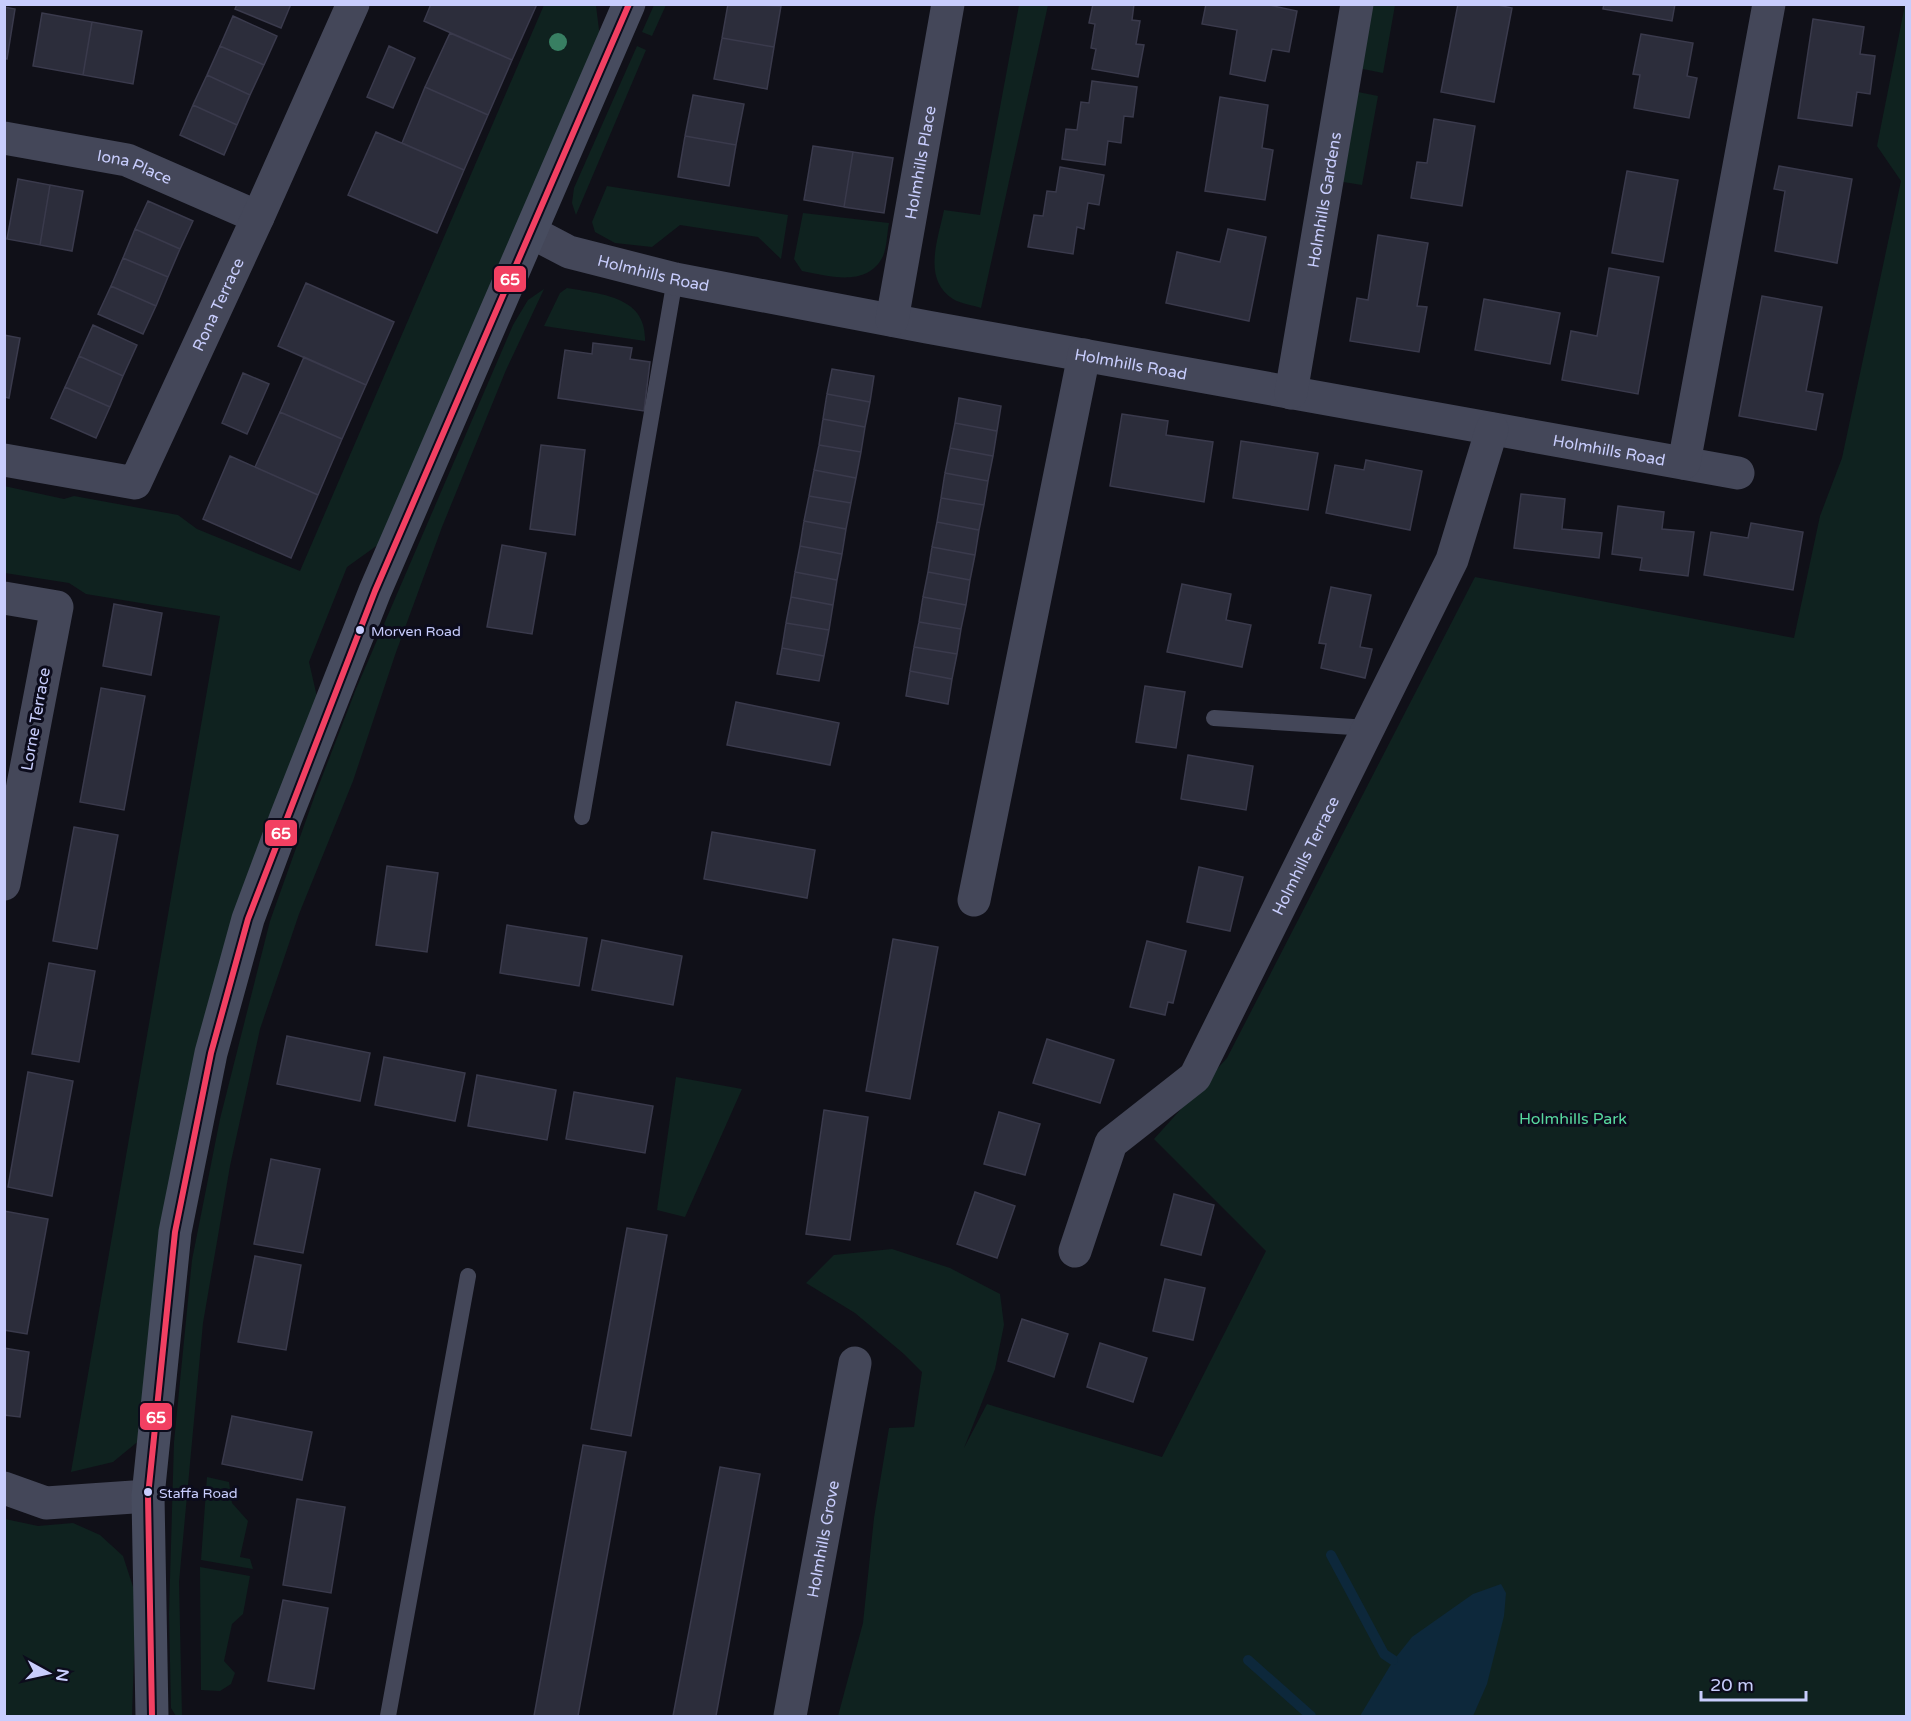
<svg xmlns="http://www.w3.org/2000/svg" width="1911" height="1721" viewBox="0 0 1911 1721" font-family="'Varela Round',sans-serif">
<style>
.green{fill:#0f221f}
.water{fill:#0d283b}
.lines{fill:none;stroke-linecap:round;stroke-linejoin:round}
.stream{stroke:#0d283b;stroke-width:10}
.building{fill:#2c2d3b;stroke:#3a3a4c;stroke-width:1.5}
.lane{stroke:#444759;stroke-width:16}
.street{stroke:#444759;stroke-width:33}
.secondary{stroke:#474c5f;stroke-width:33}
.bus-1-casing{stroke:#0c0c1c;stroke-width:10}
.bus-1{stroke:#f24062;stroke-width:6}
.tree{fill:#387f62}
.bus-dot{fill:#c8cdfd;stroke:#0c0c1c;stroke-width:2}
.labels{text-anchor:middle;stroke-width:6;stroke-linejoin:round;paint-order:stroke}
.bus-label{font-size:14px;fill:#c8cdfd;stroke:#0c0c1c;text-anchor:start}
.street-label{font-size:16px;fill:#c8cdfd;stroke:#0c0c1c}
.park-label{font-size:16px;fill:#58d99f;stroke:#0c0c1c}
.line-badge{stroke:#0c0c1c;stroke-width:2}
.badge-label{font-size:16px;text-anchor:middle;font-weight:bold;fill:#fff}
</style>
<rect width="100%" height="100%" fill="#101018"/>
<!-- green -->
<path class="green" d="M594,4L596,6L600,38L386,539L347,567L309,662L317,697L232,944L147,1434L113,1462L71,1472L220,616L86,594L69,583L5,573L4,486L64,499L74,496L178,515L197,529L300,571L544,5Z
M654,5H666L652,36L642,32Z
M1019,5H1048L981,308C973,305 961,304 953,299C922,279 938,240 944,210L980,215Z
M1369,5H1395L1383,73L1358,68Z
M1905,5H1906V1716H838L863,1623L874,1518L889,1428L914,1427L922,1372L904,1354L855,1313L806,1283L834,1255L892,1249L950,1268L1000,1294L1004,1325L995,1369L964,1448L987,1404L1162,1457L1266,1251L1154,1139L1227,1058L1475,577L1794,638L1820,516L1842,458L1901,181L1877,146Z
M637,46L646,50L576,215L572,203L574,188Z
M1353,91L1378,96L1362,185L1337,181Z
M607,186L788,215L781,259L758,237L680,225L652,247L615,243L595,232L592,222Z
M803,213L889,223C887,233 887,247 883,256C868,288 828,276 802,271L794,259Z
M567,288C600,294 647,296 645,341L544,326L560,293Z
M544,289L506,370L442,527L395,655L353,781L299,914L260,1029L230,1166L203,1323L179,1582L182,1716H176L171,1708L169,1614L174,1442L192,1260L220,1119L270,921L315,795L356,689L513,325L528,300Z
M676,1077L742,1089L685,1217L657,1210Z
M207,1477L229,1482L232,1503L248,1521L240,1557L250,1559L253,1569L201,1560Z
M5,1519L38,1526L73,1523L100,1535L123,1556L136,1596L132,1716H5Z
M200,1567L250,1576L243,1614L232,1624L224,1661L235,1673L231,1684L220,1691L201,1690Z"/>
<!-- water -->
<path class="water" d="M1501,1584L1506,1593L1504,1616L1487,1684L1473,1716H1360L1393,1661L1412,1637L1473,1594Z"/>
<g class="lines">
<!-- stream -->
<path class="stream" d="M1331,1555L1384,1654L1393,1660
M1248,1660L1311,1716"/>
</g>
<!-- building -->
<path class="building" d="M237,4H291L281,28L235,9Z
M431,4H537L512,60L424,21Z
M728,4L781,6L774,47L722,38Z
M1093,4H1134L1132,20L1140,21L1136,44L1144,45L1138,77L1092,69L1096,49L1091,48L1095,24L1089,23Z
M1206,4H1264L1297,11L1289,52L1272,49L1265,81L1230,74L1237,30L1202,24Z
M1458,4H1493L1512,8L1494,102L1441,92Z
M1604,4H1675L1672,21L1603,9Z
M4,7L15,9L7,59L4,58Z
M42,13L92,22L83,75L33,66Z
M233,16L277,36L264,65L220,46Z
M1813,19L1864,27L1860,54L1875,56L1870,94L1857,92L1852,126L1798,118Z
M92,22L142,31L133,84L83,75Z
M450,33L512,60L488,115L425,87Z
M1641,34L1693,43L1687,76L1697,78L1689,118L1634,108L1640,75L1633,74Z
M722,38L774,47L767,89L714,79Z
M220,46L264,65L250,95L207,75Z
M389,46L415,58L393,108L367,97Z
M207,75L250,95L237,125L193,105Z
M1092,81L1137,87L1133,117L1124,116L1121,143L1108,141L1105,165L1062,159L1066,129L1077,130L1081,102L1089,103Z
M425,87L488,115L464,170L402,143Z
M693,95L744,104L736,145L685,136Z
M1220,97L1268,105L1262,148L1273,150L1265,200L1205,191Z
M193,105L237,125L224,155L180,135Z
M1434,119L1475,126L1462,206L1411,198L1417,162L1427,163Z
M376,132L464,170L437,233L348,195Z
M685,136L736,145L729,186L678,177Z
M813,146L853,152L844,207L804,200Z
M853,152L893,158L884,213L844,207Z
M1779,166L1852,179L1837,263L1775,251L1785,191L1774,189Z
M1060,167L1104,175L1099,205L1088,203L1084,229L1077,227L1073,254L1028,247L1034,215L1043,216L1047,191L1056,192Z
M1627,171L1678,180L1663,262L1612,253Z
M18,179L50,185L40,245L7,239Z
M50,185L83,191L72,251L40,245Z
M148,201L193,221L180,249L135,229Z
M135,229L180,249L168,277L123,258Z
M1228,229L1266,237L1249,321L1166,303L1177,252L1220,262Z
M1378,235L1428,243L1417,306L1427,307L1419,352L1350,341L1357,298L1368,300Z
M123,258L168,277L156,306L111,286Z
M1609,268L1659,277L1638,394L1562,380L1571,331L1597,336Z
M306,283L394,322L366,385L278,346Z
M111,286L156,306L143,334L98,314Z
M1762,296L1822,307L1806,391L1823,394L1816,430L1739,416Z
M1484,299L1560,313L1550,364L1475,350Z
M93,325L137,345L123,376L79,356Z
M4,335L20,338L9,398L4,397Z
M593,343L632,348L630,359L650,362L644,411L558,398L565,350L592,354Z
M79,356L123,376L110,407L65,387Z
M304,357L366,385L342,439L280,412Z
M832,369L874,376L870,402L827,394Z
M243,373L269,384L247,434L222,423Z
M65,387L110,407L96,438L51,418Z
M827,394L870,402L865,427L823,419Z
M959,398L1001,406L997,431L955,423Z
M280,412L342,439L318,495L255,467Z
M1122,414L1168,421L1166,435L1213,442L1204,502L1110,486Z
M823,419L865,427L861,452L819,445Z
M955,423L997,431L993,456L950,448Z
M1241,441L1318,453L1308,510L1233,498Z
M541,445L585,450L575,535L530,529Z
M819,445L861,452L856,478L814,470Z
M950,448L993,456L988,481L945,473Z
M230,456L318,495L291,558L203,519Z
M1366,460L1422,471L1410,530L1326,513L1335,465L1364,470Z
M814,470L856,478L851,503L809,496Z
M945,473L988,481L984,505L941,498Z
M1521,494L1565,499L1562,529L1602,533L1599,558L1514,548Z
M809,496L851,503L846,529L804,521Z
M941,498L984,505L979,530L937,522Z
M1618,506L1664,512L1662,529L1694,532L1688,576L1640,570L1642,558L1612,554Z
M804,521L846,529L842,554L800,546Z
M937,522L979,530L975,555L932,547Z
M1751,523L1803,532L1793,590L1704,575L1711,532L1748,538Z
M502,545L546,553L532,634L487,627Z
M800,546L842,554L837,580L795,572Z
M932,547L975,555L970,580L928,572Z
M795,572L837,580L833,605L791,597Z
M928,572L970,580L966,605L923,597Z
M1182,584L1231,594L1226,620L1251,625L1242,667L1167,652Z
M1331,587L1371,595L1360,647L1372,649L1365,678L1321,668L1326,644L1319,643Z
M791,597L833,605L829,630L786,623Z
M923,597L966,605L961,629L919,622Z
M114,604L162,613L151,675L103,666Z
M919,622L961,629L957,654L914,647Z
M786,623L829,630L824,656L782,648Z
M914,647L957,654L952,679L910,671Z
M782,648L824,656L819,681L777,674Z
M910,671L952,679L948,704L906,696Z
M1145,686L1185,692L1176,748L1136,742Z
M101,688L145,696L124,810L80,802Z
M736,702L839,723L830,765L727,745Z
M1188,755L1253,766L1246,810L1181,799Z
M74,827L118,835L97,949L53,941Z
M712,832L815,850L807,898L704,879Z
M387,866L438,873L427,952L376,945Z
M1199,867L1243,877L1230,931L1187,922Z
M507,925L587,938L579,986L500,973Z
M893,939L938,947L910,1099L866,1091Z
M602,940L682,956L673,1005L592,990Z
M1147,941L1186,951L1173,1003L1168,1002L1165,1015L1130,1007Z
M49,963L95,971L79,1062L32,1054Z
M287,1036L370,1053L360,1101L277,1084Z
M1047,1039L1114,1060L1100,1103L1033,1083Z
M384,1057L465,1073L455,1121L375,1105Z
M28,1072L73,1081L52,1196L8,1187Z
M477,1075L556,1090L547,1140L468,1126Z
M574,1092L653,1106L645,1153L566,1139Z
M824,1110L868,1117L850,1240L806,1234Z
M999,1112L1040,1124L1025,1175L984,1164Z
M271,1159L320,1169L303,1253L254,1244Z
M975,1192L1015,1206L997,1258L957,1244Z
M1174,1194L1214,1205L1201,1255L1161,1245Z
M4,1211L48,1219L27,1334L4,1330Z
M627,1228L667,1235L631,1436L591,1429Z
M255,1256L301,1265L286,1350L238,1342Z
M1165,1279L1205,1288L1193,1340L1153,1331Z
M1022,1319L1068,1334L1054,1377L1008,1361Z
M1100,1343L1147,1358L1133,1402L1087,1387Z
M4,1348L29,1352L20,1417L4,1415Z
M232,1416L312,1432L302,1480L222,1464Z
M583,1445L626,1452L578,1716H534Z
M720,1467L760,1474L716,1716H673Z
M297,1499L345,1507L331,1593L283,1585Z
M283,1600L328,1608L314,1689L268,1681Z"/>
<g class="lines">
<!-- lane -->
<path class="lane" d="M1214,718L1368,728
M582,817L675,279
M388,1716L468,1276"/>
<!-- street -->
<g class="street">
<path id="s1" d="M4,138L127,160L258,217"/>
<path id="s2" d="M531,232L569,252L675,279L927,327L1738,473"/>
<path id="s3" d="M892,320L948,4"/>
<path id="s4" d="M1291,393L1357,4"/>
<path id="s5" d="M4,460L135,483L258,217L353,4"/>
<path d="M1684,463L1769,4"/>
<path d="M4,598L57,607L4,884"/>
<path d="M974,900L1084,355"/>
<path id="s6" d="M1075,1251L1111,1143L1195,1077L1452,560L1492,429"/>
<path d="M4,1488L46,1503L148,1496"/>
<path id="s7" d="M790,1716L855,1363"/>
</g>
<!-- secondary -->
<path class="secondary" d="M152,1716L148,1496L175,1232L211,1053L248,919L286,817L375,591L629,4"/>
<defs>
<path id="bus-1" d="M152,1716L148,1496L175,1232L211,1053L248,919L375,591L629,4"/>
</defs>
<!-- bus-1 casing -->
<use href="#bus-1" class="bus-1-casing"/>
<!-- bus-1 -->
<use href="#bus-1" class="bus-1"/>
</g>
<!-- trees -->
<circle class="tree" cx="558" cy="42" r="9"/>
<!-- markers -->
<g class="bus-dot">
<circle cx="360" cy="630" r="5"/>
<circle cx="148" cy="1492" r="5"/>
</g>
<g class="labels">
<!-- bus labels -->
<g class="bus-label">
<text x="371" y="636">Morven Road</text>
<text x="159" y="1498">Staffa Road</text>
</g>
<!-- street labels -->
<g class="street-label">
<text dy="6" stroke="none"><textPath href="#s3" startOffset="160">Holmhills Place</textPath></text>
<text dy="6" stroke="none"><textPath href="#s1" startOffset="134">Iona Place</textPath></text>
<text dy="6" stroke="none"><textPath href="#s4" startOffset="196">Holmhills Gardens</textPath></text>
<text dy="6" stroke="none"><textPath href="#s2" startOffset="130">Holmhills Road</textPath></text>
<text dy="6" stroke="none"><textPath href="#s5" startOffset="330">Rona Terrace</textPath></text>
<text dy="6" stroke="none"><textPath href="#s2" startOffset="616">Holmhills Road</textPath></text>
<text dy="6" stroke="none"><textPath href="#s2" startOffset="1102">Holmhills Road</textPath></text>
<text transform="translate(35 719) rotate(-80)" y="6">Lorne Terrace</text>
<text dy="6" stroke="none"><textPath href="#s6" startOffset="468">Holmhills Terrace</textPath></text>
<text dy="6" stroke="none"><textPath href="#s7" startOffset="180">Holmhills Grove</textPath></text>
</g>
<!-- park labels -->
<g class="park-label">
<text x="1573" y="1124">Holmhills Park</text>
</g>
</g>
<g class="line-badge">
<rect x="493" y="265" width="34" height="28" rx="6" fill="#f24062"/>
<rect x="264" y="819" width="34" height="28" rx="6" fill="#f24062"/>
<rect x="139" y="1402" width="34" height="29" rx="6" fill="#f24062"/>
</g>
<g class="badge-label">
<text x="510" y="285">65</text>
<text x="281" y="839">65</text>
<text x="156" y="1423">65</text>
</g>
<!-- border -->
<rect width="1911" height="1721" fill="none" stroke="#c8cdfd" stroke-width="12"/>
<!-- north arrow -->
<g transform="translate(48 1673) rotate(98)" stroke="#0c0c1c" stroke-width="4.5" paint-order="stroke">
<path d="M0-4.5L10 22L0 15L-10 22Z" fill="#c8cdfd"/>
<text y="-9" font-size="16" font-weight="bold" text-anchor="middle" fill="#c8cdfd">N</text>
</g>
<!-- scale -->
<path d="M1701 1691v9h105v-9" fill="none" stroke="#c8cdfd" stroke-width="3"/>
<text x="1710" y="1691" font-size="18" fill="#c8cdfd" stroke="#0c0c1c" stroke-width="4.5" paint-order="stroke">20 m</text>
</svg>
